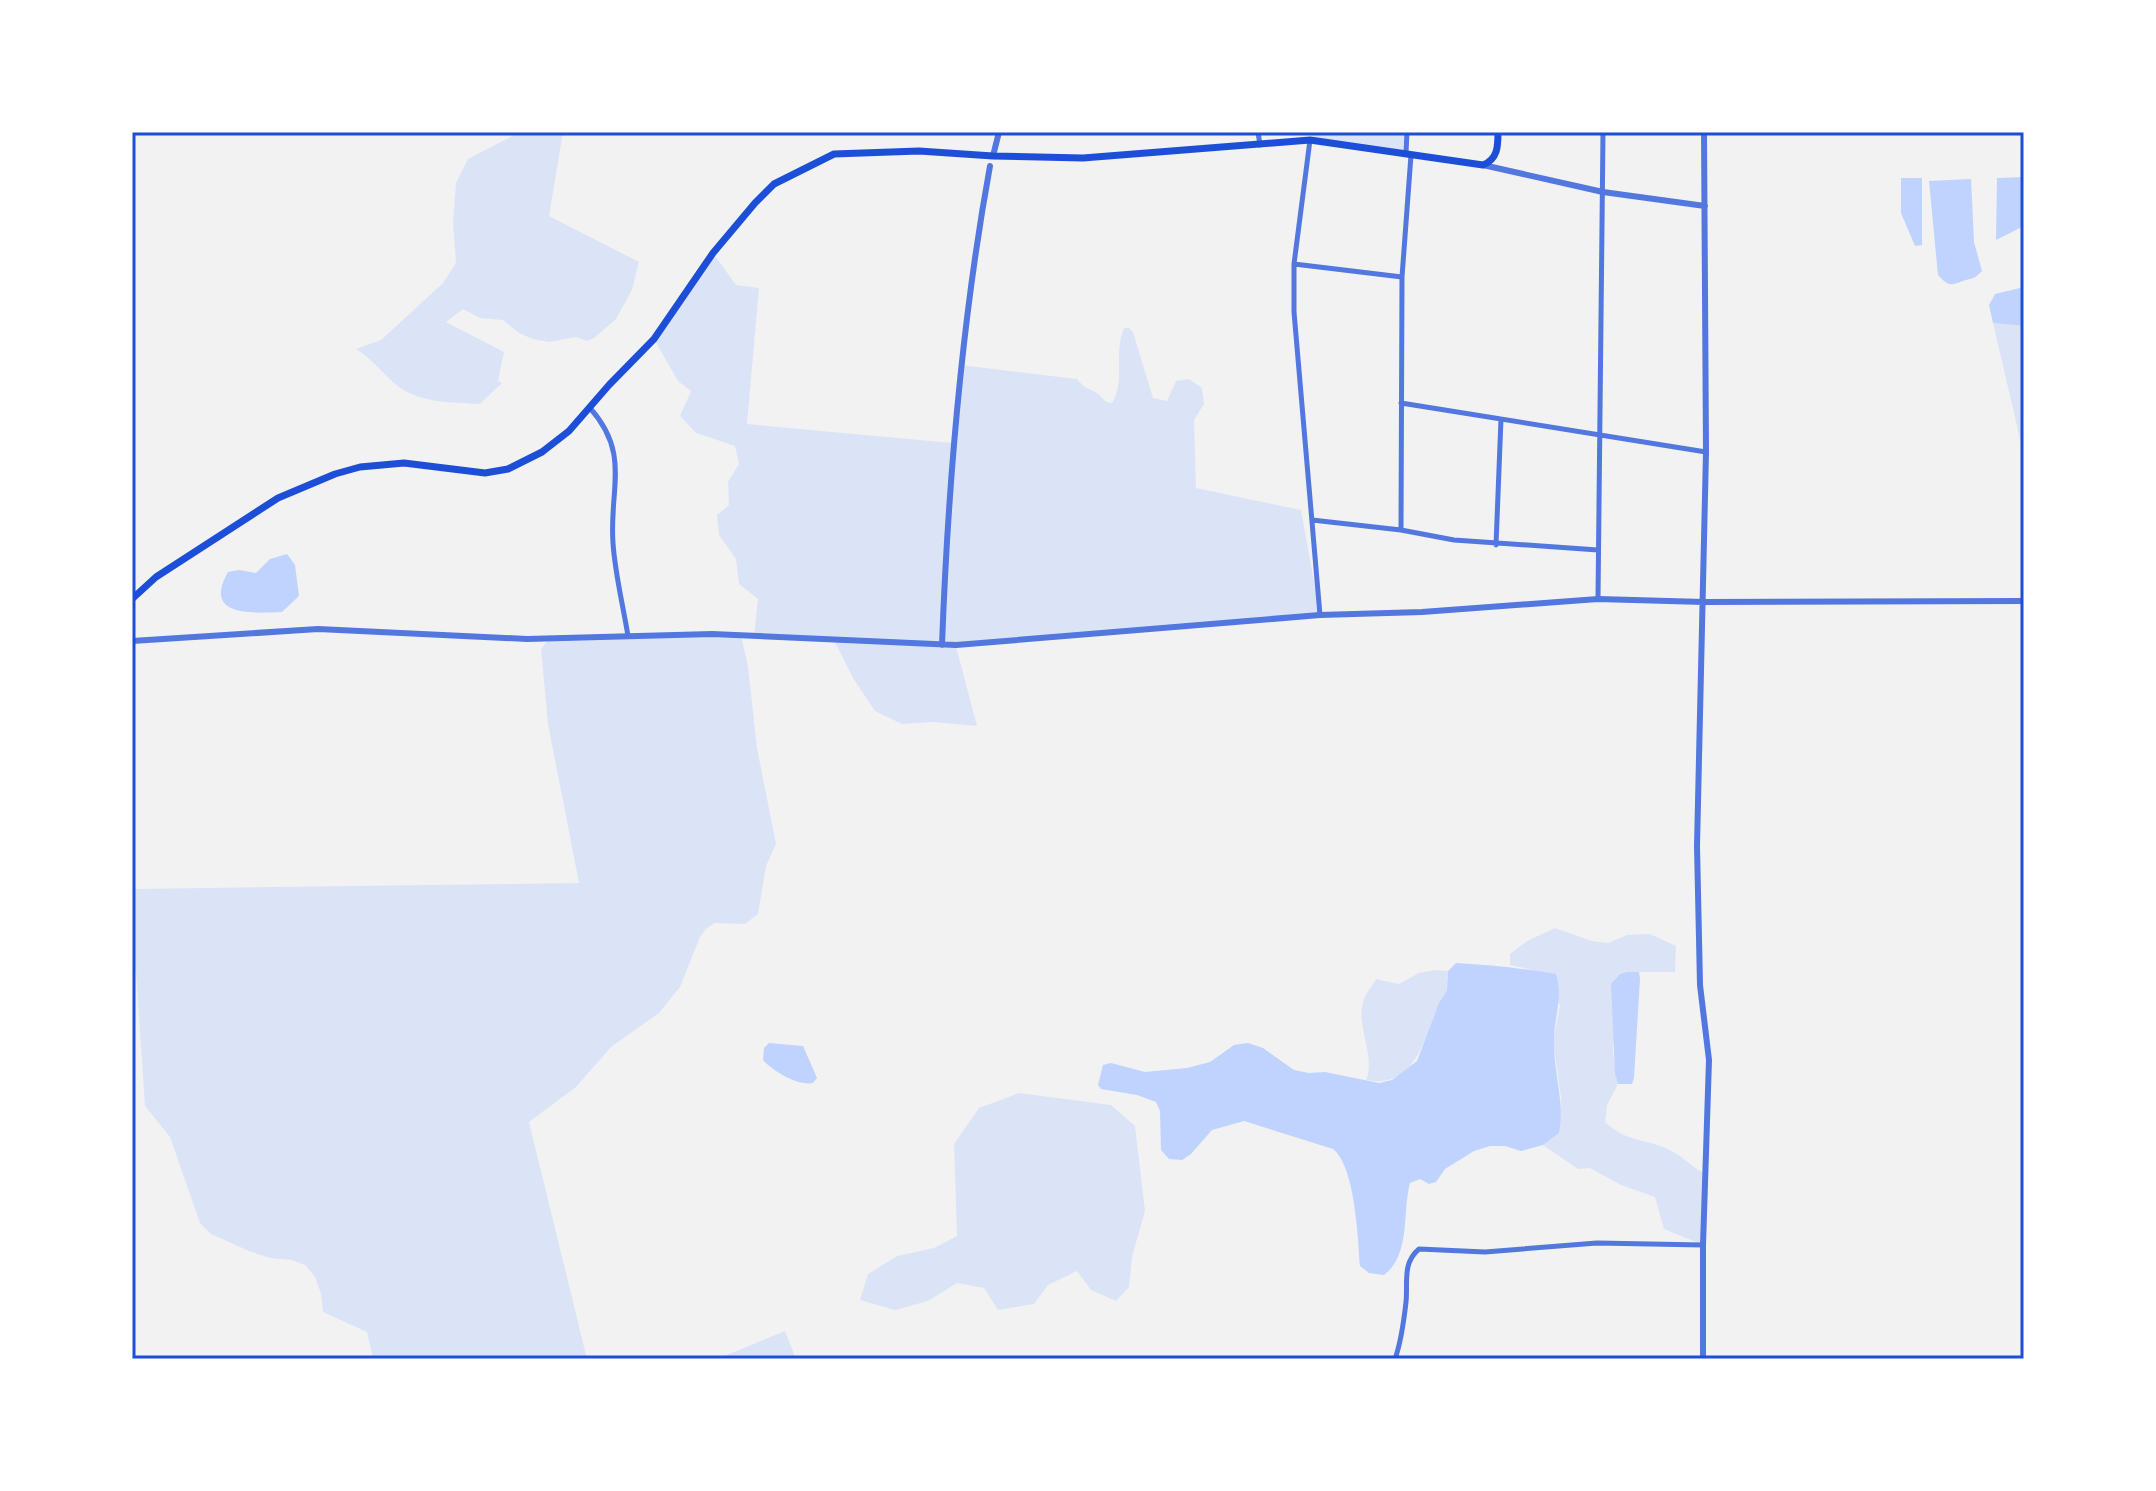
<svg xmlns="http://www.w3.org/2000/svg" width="2156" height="1491" viewBox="0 0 2156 1491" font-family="'Open Sans',sans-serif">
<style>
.green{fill:#dbe4f7}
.water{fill:#bfd3fe}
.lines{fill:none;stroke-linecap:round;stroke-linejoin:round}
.minor{stroke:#5277de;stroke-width:5}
.tertiary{stroke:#5277de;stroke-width:6}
.secondary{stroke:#1d4ed8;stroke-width:7}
.neatline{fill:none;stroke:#1d4ed8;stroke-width:3}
</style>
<rect width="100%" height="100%" fill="#f2f2f2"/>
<!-- green -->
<path class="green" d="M520,132H563L549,216L639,262L632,290L616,319L594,338L587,341L576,337L549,342L533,339L519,333L503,320L480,318L463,309L446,322L504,352L498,381L502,383L480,404C452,402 417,404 394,383C381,372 371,358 356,349L381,340L443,283L456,263L453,222L456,183L468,159Z
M1313,132H1405L1404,151L1313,144Z
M713,253L736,285L759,288L747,424L952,443L961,365L1077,379C1086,390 1087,387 1097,393C1104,398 1103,402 1112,403C1126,379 1113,353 1124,328H1129L1133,332L1153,398L1167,401L1176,381L1189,379L1202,388L1204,404L1194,420L1196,488L1301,510L1320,615L956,646L977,726L932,722L902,724L875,711L853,678L834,640L754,636L758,599L739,584L736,559L719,535L717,515L729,505L728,482L739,464L735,446L696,433L680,416L691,391L678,381L654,339Z
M1993,323L2024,326V456Z
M741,635L748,667L757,748L776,844L766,866L758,914L745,924L714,923L706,929L700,937L680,987L659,1013L611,1047L576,1087L529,1122L587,1359H373L367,1332L323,1312L321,1294L315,1277L305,1265L292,1260L270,1258L249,1251L211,1234L200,1223L170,1137L145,1106L136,971L132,970V718L133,889L579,883L548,724L541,649L549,639Z
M1555,928L1592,941L1608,943L1627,935L1650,934L1676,946L1675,972H1628L1612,1005L1615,1022L1613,1052L1618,1084L1607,1105L1605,1122C1627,1144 1655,1139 1677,1154C1687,1161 1694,1168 1704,1173L1703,1245L1664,1229L1655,1197L1621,1185L1590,1168L1578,1169L1543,1145L1559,1133L1561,1098L1553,1041L1560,1005L1533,970L1510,965V954L1527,941Z
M1435,970L1448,971C1447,977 1448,985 1447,991C1444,1000 1436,1009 1433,1019C1421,1052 1408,1088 1366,1080C1376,1055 1356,1028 1363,1002C1365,994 1372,986 1376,979L1399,984L1419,973Z
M1019,1093L1111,1105L1135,1126L1145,1211L1132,1257L1129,1287L1116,1301L1091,1290L1077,1271L1048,1285L1034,1304L998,1310L984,1288L957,1283L928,1301L895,1310L860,1300L868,1274L897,1256L934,1248L957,1236L954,1144L979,1108Z
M785,1331L796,1359H717Z"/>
<!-- water -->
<path class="water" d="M2024,177V226L1996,240L1997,178Z
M1901,178H1922V245L1915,246L1901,213Z
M1971,179L1974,242L1982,271C1975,279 1972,278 1963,281C1950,286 1948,286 1938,275L1929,181Z
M2024,287V326L1993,323L1989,305L1995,294Z
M287,554L295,565L299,596L282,612C254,613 202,618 228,572L239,570L256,573L270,559Z
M1456,963C1490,965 1522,968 1556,974C1564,999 1553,1019 1554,1044C1554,1075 1565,1102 1559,1133L1543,1145L1521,1151L1505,1146H1490L1474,1151L1445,1169L1436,1182L1429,1184L1420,1179L1410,1183C1402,1212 1411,1255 1384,1275L1369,1273L1360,1266C1358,1238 1355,1166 1333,1149L1244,1121L1212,1130L1191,1154L1182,1160L1169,1159L1161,1150L1160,1111L1156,1102L1137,1095L1101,1089L1098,1085L1103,1065L1111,1063L1145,1072L1187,1068L1210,1062L1234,1045L1248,1043L1263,1048L1294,1070L1309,1073L1325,1072L1379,1083L1392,1080L1417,1061L1439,1003L1447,991L1448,971Z
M1628,972H1639L1640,979L1634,1078L1632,1084H1618L1615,1073L1611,984L1620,974Z
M769,1043L803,1046L817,1078L813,1083C798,1086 774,1072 763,1060L764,1048Z"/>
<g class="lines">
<!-- minor -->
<path class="minor" d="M1258,132L1260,145
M1310,140L1294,264V312L1320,615
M1406,153L1407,132
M1294,264L1402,277
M1401,403L1706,452
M590,408C631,454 609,489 613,543C615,574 623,605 628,636
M1312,520L1401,530L1454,540L1598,550
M1401,530L1402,277L1411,155
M1496,545L1501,419
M1598,599L1603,132
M1395,1359C1401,1342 1404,1320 1406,1302C1408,1283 1402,1263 1419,1249L1485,1252L1597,1243L1703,1245"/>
<!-- tertiary -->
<path class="tertiary" d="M993,156L999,132
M1483,165L1603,192L1705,206
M132,641L318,629L527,639L712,634L956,645L1320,615L1422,612L1598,599L1704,602L2024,601
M942,645C948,484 961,325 990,166
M1703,1359V1245L1709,1060L1700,985L1697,846L1706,452L1704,132"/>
<!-- secondary -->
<path class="secondary" d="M132,599L156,577L278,498L335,474L360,467L404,463L485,473L508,469L542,452L569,431L609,385L654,339L713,253L755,203L774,184L834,154L919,151L993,156L1083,158L1310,140L1483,165C1498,159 1498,146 1498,132"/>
</g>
<!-- border -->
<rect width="2156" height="1491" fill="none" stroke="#ffffff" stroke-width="268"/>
<rect x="134" y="134" width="1888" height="1223" class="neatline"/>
</svg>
